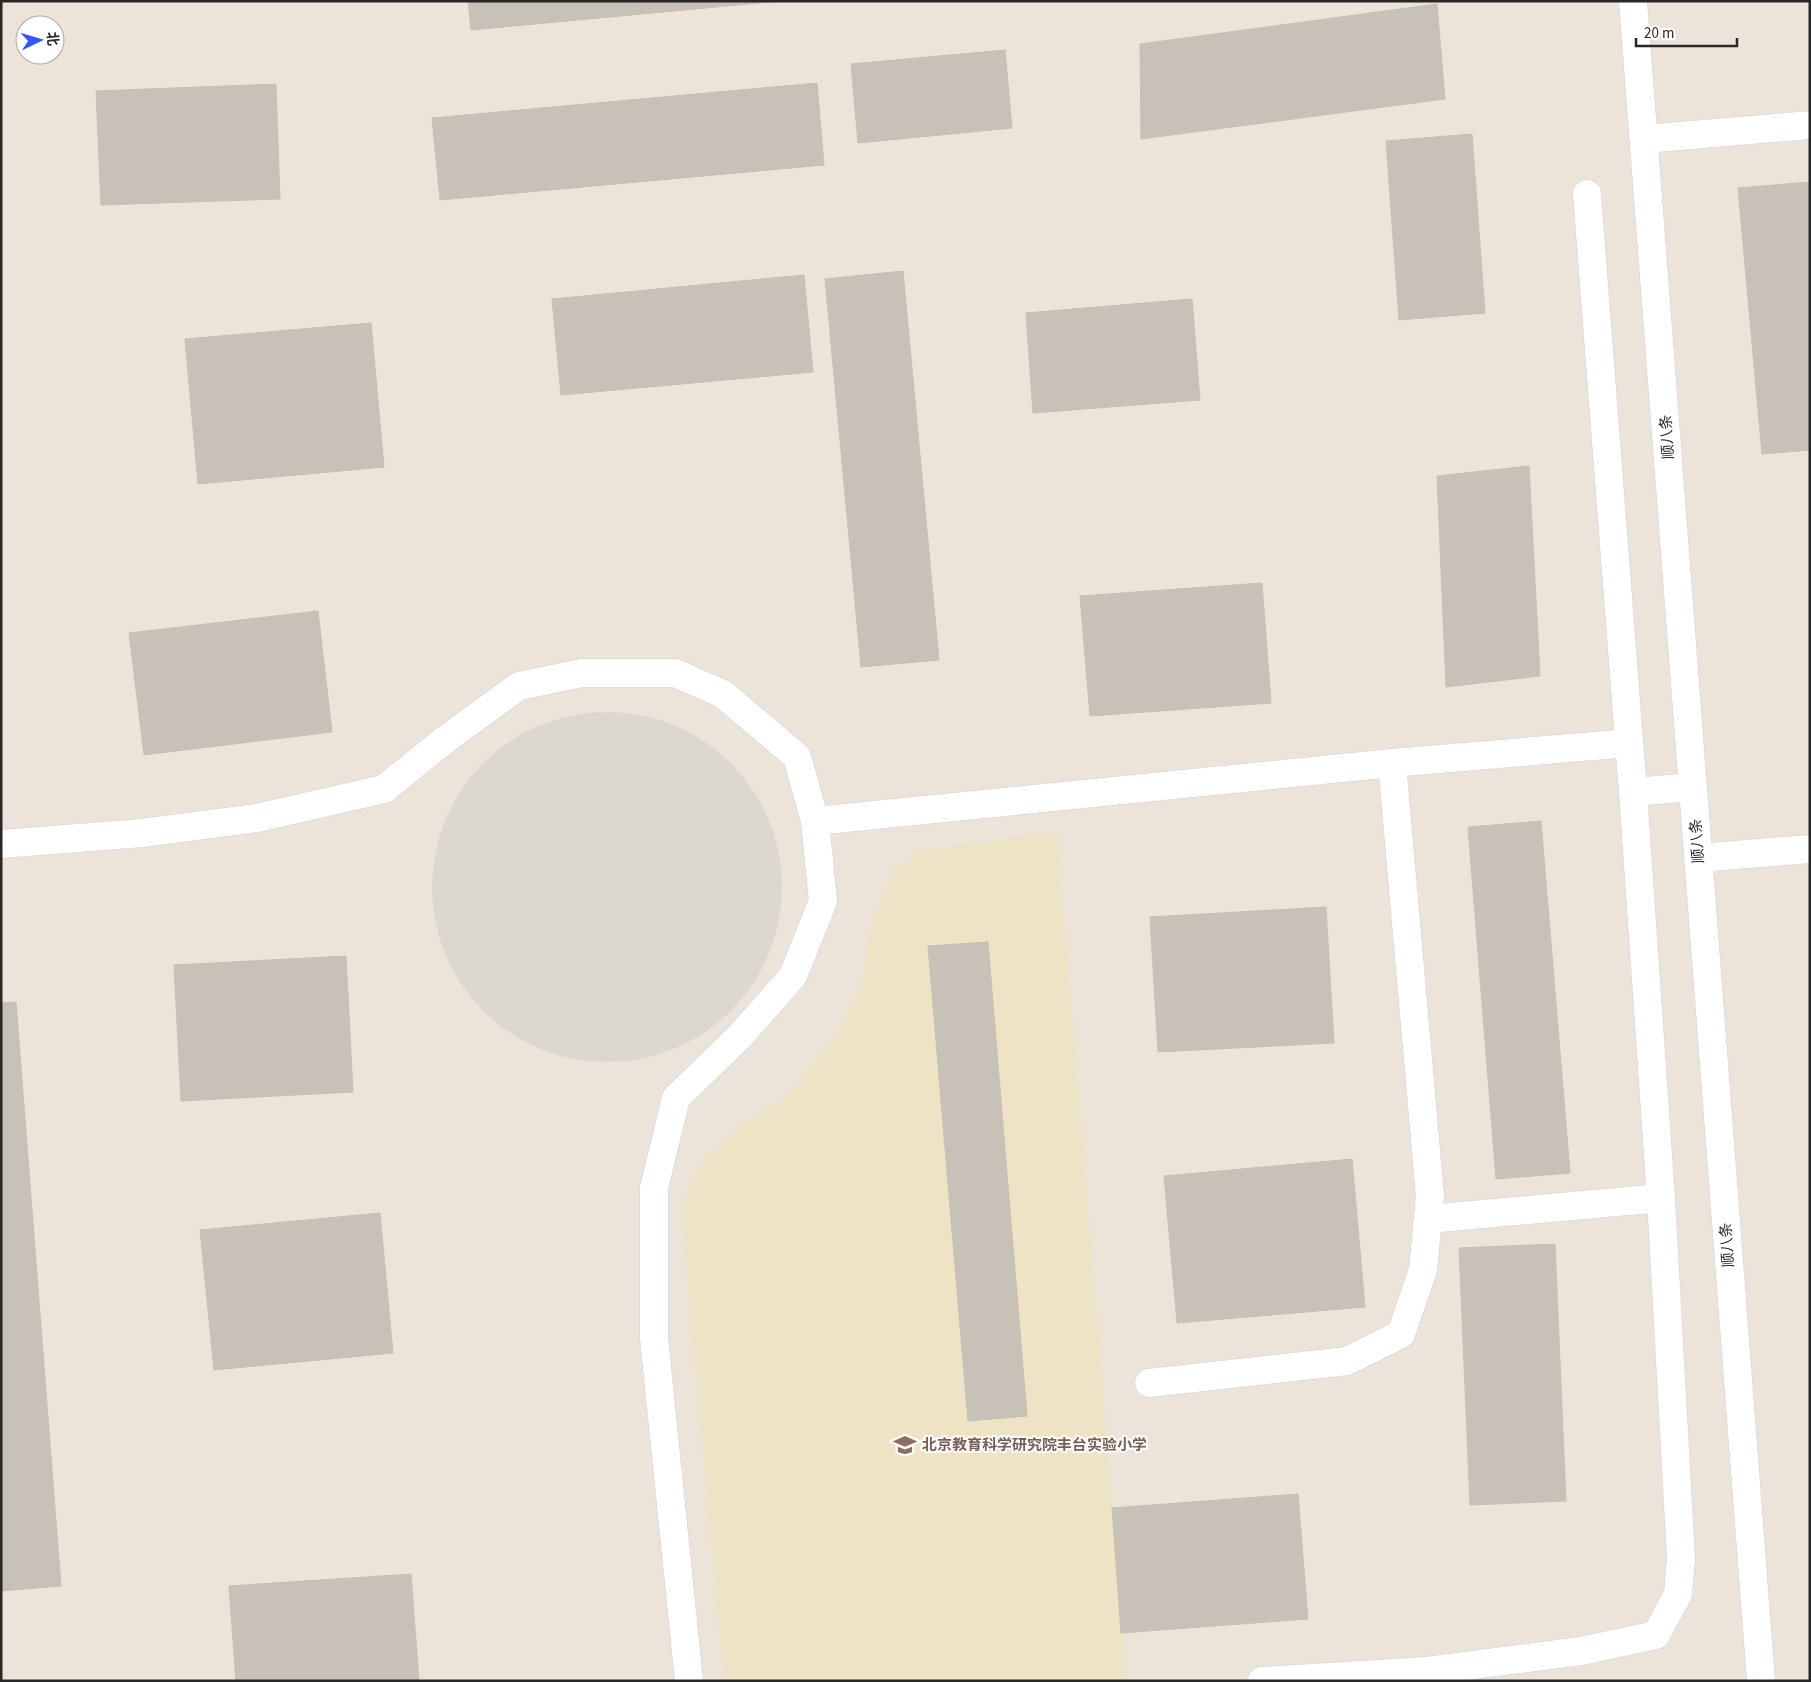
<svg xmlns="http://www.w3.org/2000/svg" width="1811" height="1682" viewBox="0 0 1811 1682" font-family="'Source Sans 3','Noto Sans SC',sans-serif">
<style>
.education{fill:#efe3c6}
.plaza{fill:#dcd7d0}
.building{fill:#c7c1b8;stroke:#c7c0b2}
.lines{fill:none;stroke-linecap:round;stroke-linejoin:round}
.minor-casing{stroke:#ced1e3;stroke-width:29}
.minor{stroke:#fff;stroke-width:28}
.labels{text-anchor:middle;stroke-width:4;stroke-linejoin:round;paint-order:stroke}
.street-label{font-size:15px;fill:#282828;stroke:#fff}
.education-label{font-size:15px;font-weight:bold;fill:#785e54;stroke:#fff;text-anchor:start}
</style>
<rect width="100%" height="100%" fill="#ece4d8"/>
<!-- education -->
<path class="education" d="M1057,833L1127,1681H724L681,1210L701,1161L741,1126L787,1096L836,1037L862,984L872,921L894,870L920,851Z"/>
<!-- plaza -->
<path class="plaza" d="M432 887a175 175 0 1 1 350 0a175 175 0 1 1-350 0Z"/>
<!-- building -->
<path class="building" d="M468,1H781L471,30Z
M1437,4L1445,99L1141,139L1140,44Z
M1005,50L1012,128L858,143L851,64Z
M817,83L824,165L440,200L432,118Z
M276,84L280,199L101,205L96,91Z
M1472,134L1485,313L1399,320L1386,141Z
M1810,182V450L1762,454L1738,188Z
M903,271L939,660L861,667L825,279Z
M804,275L813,372L561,395L552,299Z
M1192,299L1200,400L1033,413L1026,313Z
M371,323L384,467L198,484L185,339Z
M1529,466L1540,676L1446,687L1437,476Z
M1262,583L1271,703L1090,716L1080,596Z
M318,611L332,732L144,755L129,633Z
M1541,821L1570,1173L1496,1179L1468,827Z
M1326,907L1334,1043L1158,1052L1150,917Z
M988,942L1027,1416L968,1421L928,946Z
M346,956L353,1092L181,1101L174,965Z
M16,1002L61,1586L1,1591V1003Z
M1352,1159L1365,1307L1177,1323L1164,1176Z
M380,1213L393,1353L214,1370L200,1230Z
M1555,1244L1566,1501L1470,1505L1459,1248Z
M1298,1494L1308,1619L1121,1633L1112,1508Z
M411,1574L419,1681H236L229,1586Z"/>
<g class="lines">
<defs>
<path id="minor" d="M1633,1L1761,1681
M1644,139L1810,125
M1587,194L1633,792L1693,787
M815,821L1392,763L1629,743
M1,844L142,833L257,818L384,789L446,739L519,686L582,673H675L723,694L797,757L815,821L823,901L793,976L740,1036L676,1098L654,1188V1338L689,1681
M1698,858L1810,849
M1428,1219L1661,1198
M1149,1383L1347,1361L1401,1334L1423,1270L1430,1196L1392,763
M1262,1681L1427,1671L1581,1651L1656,1635L1678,1594L1681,1558L1661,1198L1633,792"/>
</defs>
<!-- minor casing -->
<use href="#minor" class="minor-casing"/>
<!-- minor -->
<use href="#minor" class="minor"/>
</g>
<!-- icons -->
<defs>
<symbol id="school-bare" viewBox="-9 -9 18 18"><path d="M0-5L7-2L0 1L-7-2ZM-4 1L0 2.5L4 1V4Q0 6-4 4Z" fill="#8d6e63" stroke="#fff" stroke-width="2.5" paint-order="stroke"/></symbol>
</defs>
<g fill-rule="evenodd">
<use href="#school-bare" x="889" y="1429" width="32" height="32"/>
</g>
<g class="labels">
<!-- street labels -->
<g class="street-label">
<text transform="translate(1667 437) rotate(-94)" y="5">顺八条</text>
<text transform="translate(1697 841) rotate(-94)" y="5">顺八条</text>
<text transform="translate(1727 1245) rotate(-94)" y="5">顺八条</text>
</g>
<!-- education labels -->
<g class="education-label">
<text x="922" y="1450">北京教育科学研究院丰台实验小学</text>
</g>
</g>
<!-- border -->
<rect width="1811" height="1682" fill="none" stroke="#282828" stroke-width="5"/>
<!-- north arrow -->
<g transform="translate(40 40) rotate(85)"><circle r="24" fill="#ffffff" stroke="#a9a9a9"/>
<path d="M0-4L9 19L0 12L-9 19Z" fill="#3355ff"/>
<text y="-8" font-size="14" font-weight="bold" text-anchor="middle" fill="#282828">北</text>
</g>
<!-- scale -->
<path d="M1636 38v8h101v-8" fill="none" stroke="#282828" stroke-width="2.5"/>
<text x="1644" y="38" font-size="15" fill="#282828" stroke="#ffffff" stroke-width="4" paint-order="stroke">20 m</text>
</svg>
